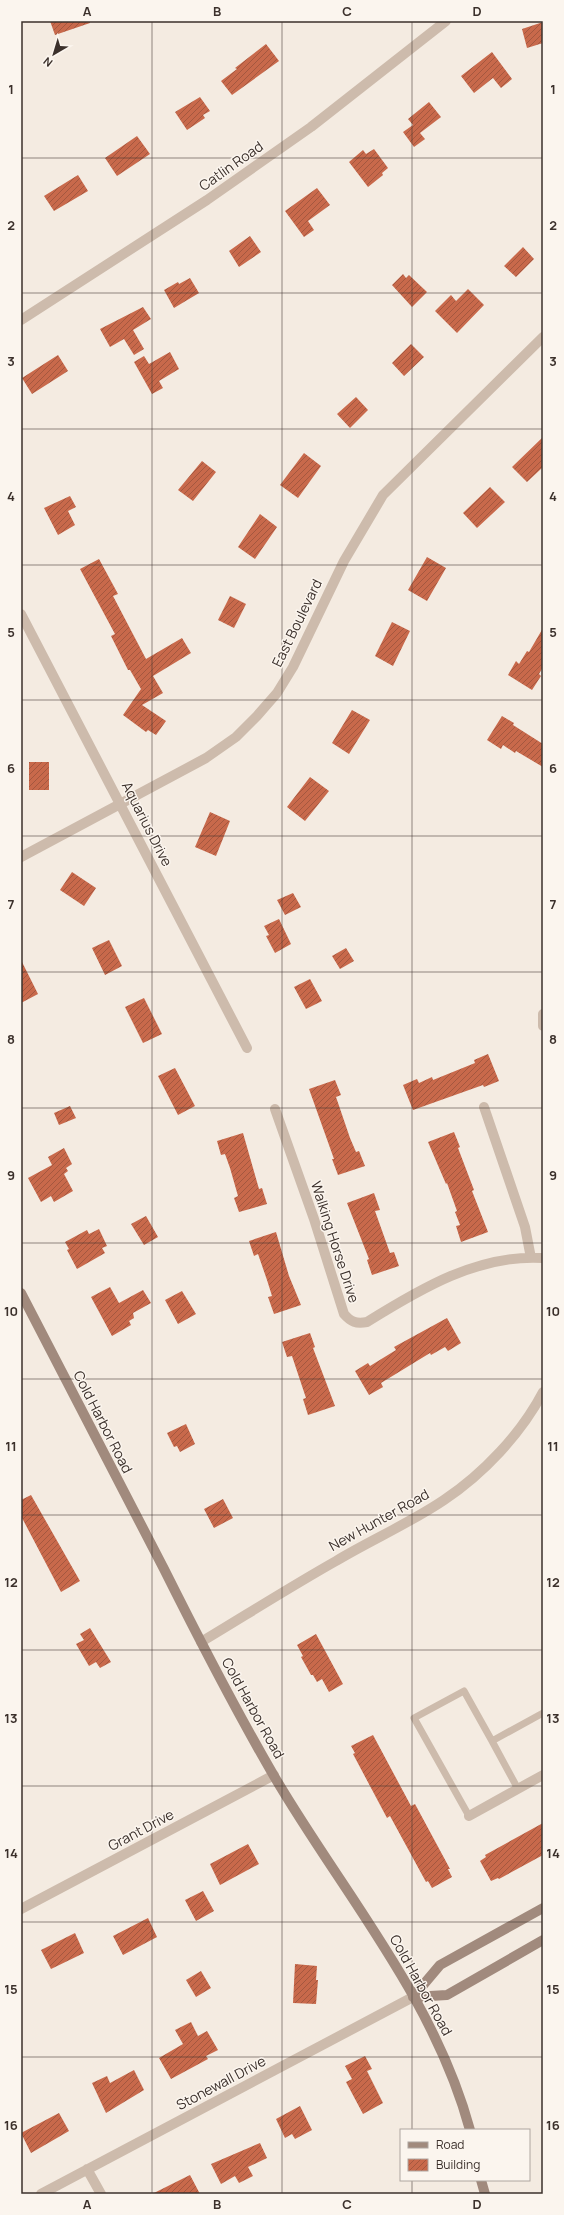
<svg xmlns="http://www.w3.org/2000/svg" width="564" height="2215" viewBox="0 0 564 2215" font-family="Manrope,sans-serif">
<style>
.building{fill:url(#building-hatch)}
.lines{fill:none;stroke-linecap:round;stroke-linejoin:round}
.lane{stroke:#cdbbac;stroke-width:7}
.street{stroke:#cdbbac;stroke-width:10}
.secondary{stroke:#a18a7d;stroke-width:10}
.grid{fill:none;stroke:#3b302b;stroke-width:1;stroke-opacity:0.55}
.labels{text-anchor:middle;stroke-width:3;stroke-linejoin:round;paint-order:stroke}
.street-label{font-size:14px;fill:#3b302b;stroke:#fbf5ee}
.neatline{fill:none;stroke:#3b302b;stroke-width:1.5}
.grid-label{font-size:13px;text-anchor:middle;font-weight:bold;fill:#3b302b}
</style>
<defs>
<pattern id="building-hatch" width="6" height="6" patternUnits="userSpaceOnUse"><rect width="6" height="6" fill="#c8694b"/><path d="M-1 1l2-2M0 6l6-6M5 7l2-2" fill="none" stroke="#a4573f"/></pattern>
</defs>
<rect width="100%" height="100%" fill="#f4ebe1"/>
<!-- building -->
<path class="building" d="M50,21H90V23L55,35Z
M543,22V43L527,48L522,29Z
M266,44L279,61L232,95L221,81L237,69L235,68Z
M492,52L512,79L501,88L493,78L474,93L461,76Z
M200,97L210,111L203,115L205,118L187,130L175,112Z
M429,102L441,117L420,133L425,139L414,147L403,132L413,125L408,119Z
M137,136L150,154L117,176L105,158Z
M374,149L388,168L382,173L383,175L368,187L349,162L363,150L366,154Z
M78,175L88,191L54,211L44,196Z
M317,188L330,205L308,221L314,230L304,237L285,211Z
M250,236L261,252L239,267L229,251Z
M523,247L534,259L516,277L504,266Z
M403,274L406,278L409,275L427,292L412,307L392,285Z
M190,278L199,293L174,308L164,290L178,282L179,284Z
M468,289L484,305L457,333L435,311L451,295L456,301Z
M143,307L151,319L133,330L144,349L134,355L124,339L110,347L100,329Z
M411,344L424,357L404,376L392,363Z
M170,352L179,369L159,381L163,388L152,394L134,362L144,356L149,364Z
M58,355L68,371L32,394L22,378Z
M356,397L368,410L350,428L337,414Z
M543,437V467L527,482L512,467Z
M304,453L321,466L298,498L280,485Z
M202,461L216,472L193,501L178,490Z
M490,487L505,502L477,528L463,513Z
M70,496L76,507L68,511L75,525L58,535L44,508Z
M260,514L277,527L255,559L238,547Z
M427,557L446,568L427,601L408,590Z
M99,559L118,594L113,596L146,659L182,638L191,653L153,676L163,693L142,705L166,721L156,735L148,730L146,732L123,715L141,689L130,670H128L111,636L115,634L80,569Z
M230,596L246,604L234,628L218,620Z
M392,622L410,631L393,666L375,656Z
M543,628V667L539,674L541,676L532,690L508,675L516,661L519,664L527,651L529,652Z
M352,710L370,720L349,754L332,743Z
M502,716L514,723L513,725L543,744V767L516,751L515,753L503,745L501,749L487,740Z
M29,762H49V790H29Z
M310,777L329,791L305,821L287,807Z
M210,812L230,821L216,856L195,847Z
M72,872L96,888L84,906L60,890Z
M293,893L301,907L285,915L277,900Z
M279,919L291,944L275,953L266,936L269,935L264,926Z
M109,940L122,966L105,975L92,948Z
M346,948L354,961L340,969L332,956Z
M21,960L38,994L21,1003Z
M310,979L322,1001L306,1009L294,987Z
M144,998L162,1034L143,1043L125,1007Z
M488,1054L499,1081L484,1087L483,1085L413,1110L403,1085L417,1079L419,1083L432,1077L433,1080L475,1063L474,1060Z
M175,1068L195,1106L178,1115L158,1076Z
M335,1080L341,1095L336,1097L350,1138L356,1152L359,1151L365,1166L338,1175L332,1159H334L309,1089Z
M70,1106L76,1118L59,1125L54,1113Z
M454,1132L460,1147L458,1148L474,1190L472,1191L488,1232L461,1242L456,1226L460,1225L455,1212L457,1211L447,1183L446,1184L428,1142Z
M243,1133L259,1189L262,1188L267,1204L239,1212L234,1198L238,1196L230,1168L225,1154L221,1155L217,1141Z
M64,1148L72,1164L66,1168L68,1171L64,1174L73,1191L54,1202L51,1196L41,1202L28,1178L52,1165L48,1157Z
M374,1193L380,1210L375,1211L390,1253L394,1252L399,1266L372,1275L367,1260L369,1259L347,1203Z
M146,1216L158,1237L144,1245L131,1224Z
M99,1229L107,1246L102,1248L105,1253L77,1269L67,1250L69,1249L65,1242L87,1230L89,1234Z
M276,1232L289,1276L301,1305L274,1314L268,1297L272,1296L267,1280L258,1254L254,1256L249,1241Z
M110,1287L119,1303L143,1290L151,1303L133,1313L134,1318L129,1321L131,1325L112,1336L91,1297Z
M182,1291L196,1314L178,1324L165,1300Z
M447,1318L461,1343L448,1351L445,1347L431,1355L430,1353L381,1383L383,1387L369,1395L355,1371L368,1363L370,1366L396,1350L394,1347Z
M310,1333L315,1347L313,1348L335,1406L308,1415L303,1399L306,1398L292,1356L287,1357L282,1342Z
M186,1424L195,1444L180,1452L177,1446L174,1447L167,1433Z
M31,1495L80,1581L61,1592L21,1516V1500Z
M223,1499L233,1518L214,1528L204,1509Z
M90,1628L111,1662L100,1668L96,1662L89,1666L76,1644L84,1640L80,1634Z
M316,1634L343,1684L329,1692L322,1679L317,1682L313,1675H311L301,1657L303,1656L297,1645Z
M373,1735L411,1806L415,1804L450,1869H448L452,1877L432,1888L428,1881L426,1882L390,1816L387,1818L353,1754L355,1753L351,1746Z
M543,1823V1855L499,1879L498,1878L491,1881L480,1861L486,1857L485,1855Z
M248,1844L259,1864L220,1885L210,1864Z
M203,1891L214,1911L196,1921L185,1900Z
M148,1918L157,1937L123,1955L113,1936Z
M75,1933L84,1953L51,1969L41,1950Z
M295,1964L317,1966L316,1980H318L316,2004L293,2003Z
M201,1971L211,1988L196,1997L186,1980Z
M191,2022L198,2036L207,2031L218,2050L206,2056L208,2059L171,2079L159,2058L183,2044L175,2030Z
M365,2056L372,2069L367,2071L383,2103L363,2114L346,2082L352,2079L345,2066Z
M134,2070L144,2090L106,2113L92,2083L107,2076L110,2083Z
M300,2106L312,2130L295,2139L292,2134L285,2138L276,2119Z
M59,2113L69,2131L31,2153L21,2133Z
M260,2143L267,2158L248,2167L253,2176L239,2183L235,2176L221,2184L211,2164Z
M190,2175L200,2194H152Z"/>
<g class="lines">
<!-- lane -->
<path class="lane" d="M518,1789L492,1741L543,1713
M469,1816L414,1718L464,1691L492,1741"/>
<!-- street -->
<path class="street" d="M21,320L207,200L311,127L446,21
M21,614L247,1048
M21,857L206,758L236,737L257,716L277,693L293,667L344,561L383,495L543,337
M543,1014V1026
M484,1107L525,1227L531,1258
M275,1109L314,1219L344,1314C351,1322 356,1324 367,1322C420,1289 478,1254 543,1258
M201,1642C246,1615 290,1587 336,1561C371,1540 410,1523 444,1500C483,1474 521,1434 543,1392
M469,1816L543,1775
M21,1909L274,1775
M87,2169L101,2194
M41,2194L413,1997"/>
<!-- secondary -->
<path class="secondary" d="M21,1293C68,1385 116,1477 164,1569C199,1639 235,1709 274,1776C342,1892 434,1997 470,2130
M413,1997L440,1965L543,1908
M413,1997L447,1995L543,1940
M481,2180L485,2194"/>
</g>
<!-- grid -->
<path class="grid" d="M152,21V2194M282,21V2194M412,21V2130M21,158H543M21,293H543M21,429H543M21,565H543M21,700H543M21,836H543M21,972H543M21,1108H543M21,1243H543M21,1379H543M21,1515H543M21,1650H543M21,1786H543M21,1922H543M21,2057H543M412,2180V2194"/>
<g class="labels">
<!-- street labels -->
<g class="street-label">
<text transform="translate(231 166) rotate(-35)" y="5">Catlin Road</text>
<text transform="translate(297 623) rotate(-64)" y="5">East Boulevard</text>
<text transform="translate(147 824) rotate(63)" y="5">Aquarius Drive</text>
<text transform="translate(335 1242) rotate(72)" y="5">Walking Horse Drive</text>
<text transform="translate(103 1422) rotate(63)" y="5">Cold Harbor Road</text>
<text transform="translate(379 1520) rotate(-29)" y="5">New Hunter Road</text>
<text transform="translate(253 1708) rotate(61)" y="5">Cold Harbor Road</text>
<text transform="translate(141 1830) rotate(-28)" y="5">Grant Drive</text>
<text transform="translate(421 1985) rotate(61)" y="5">Cold Harbor Road</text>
<text transform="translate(221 2083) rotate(-28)" y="5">Stonewall Drive</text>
</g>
</g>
<!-- border -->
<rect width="564" height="2215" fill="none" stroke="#fbf5ee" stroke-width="44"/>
<!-- legend -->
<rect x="400" y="2129" width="130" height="52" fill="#fbf5ee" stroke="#aea6a0"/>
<rect x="408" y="2142" width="20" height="6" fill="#a18a7d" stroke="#aea6a0"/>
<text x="436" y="2149" font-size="12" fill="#3b302b">Road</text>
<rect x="408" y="2159" width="20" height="12" fill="url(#building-hatch)" stroke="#aea6a0"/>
<text x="436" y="2169" font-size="12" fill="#3b302b">Building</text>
<!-- north arrow -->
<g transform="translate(54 54) rotate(218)" stroke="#fbf5ee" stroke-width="3" paint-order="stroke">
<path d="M0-3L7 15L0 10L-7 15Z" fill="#3b302b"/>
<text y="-6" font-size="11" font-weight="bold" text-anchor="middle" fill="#3b302b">N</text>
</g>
<rect x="22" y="22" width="520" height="2171" class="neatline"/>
<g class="grid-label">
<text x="87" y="16">A</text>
<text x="217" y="16">B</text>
<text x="347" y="16">C</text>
<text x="477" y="16">D</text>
<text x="11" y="94">1</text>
<text x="553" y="94">1</text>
<text x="11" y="230">2</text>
<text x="553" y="230">2</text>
<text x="11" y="366">3</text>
<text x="553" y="366">3</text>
<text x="11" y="501">4</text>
<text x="553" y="501">4</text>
<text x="11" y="637">5</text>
<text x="553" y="637">5</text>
<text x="11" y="773">6</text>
<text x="553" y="773">6</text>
<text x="11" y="909">7</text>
<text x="553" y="909">7</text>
<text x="11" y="1044">8</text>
<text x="553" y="1044">8</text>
<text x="11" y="1180">9</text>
<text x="553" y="1180">9</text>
<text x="11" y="1316">10</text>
<text x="553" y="1316">10</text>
<text x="11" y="1451">11</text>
<text x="553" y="1451">11</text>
<text x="11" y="1587">12</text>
<text x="553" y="1587">12</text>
<text x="11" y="1723">13</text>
<text x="553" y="1723">13</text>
<text x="11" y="1858">14</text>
<text x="553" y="1858">14</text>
<text x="11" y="1994">15</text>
<text x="553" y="1994">15</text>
<text x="11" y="2130">16</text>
<text x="553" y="2130">16</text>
<text x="87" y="2209">A</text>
<text x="217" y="2209">B</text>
<text x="347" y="2209">C</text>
<text x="477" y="2209">D</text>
</g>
</svg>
